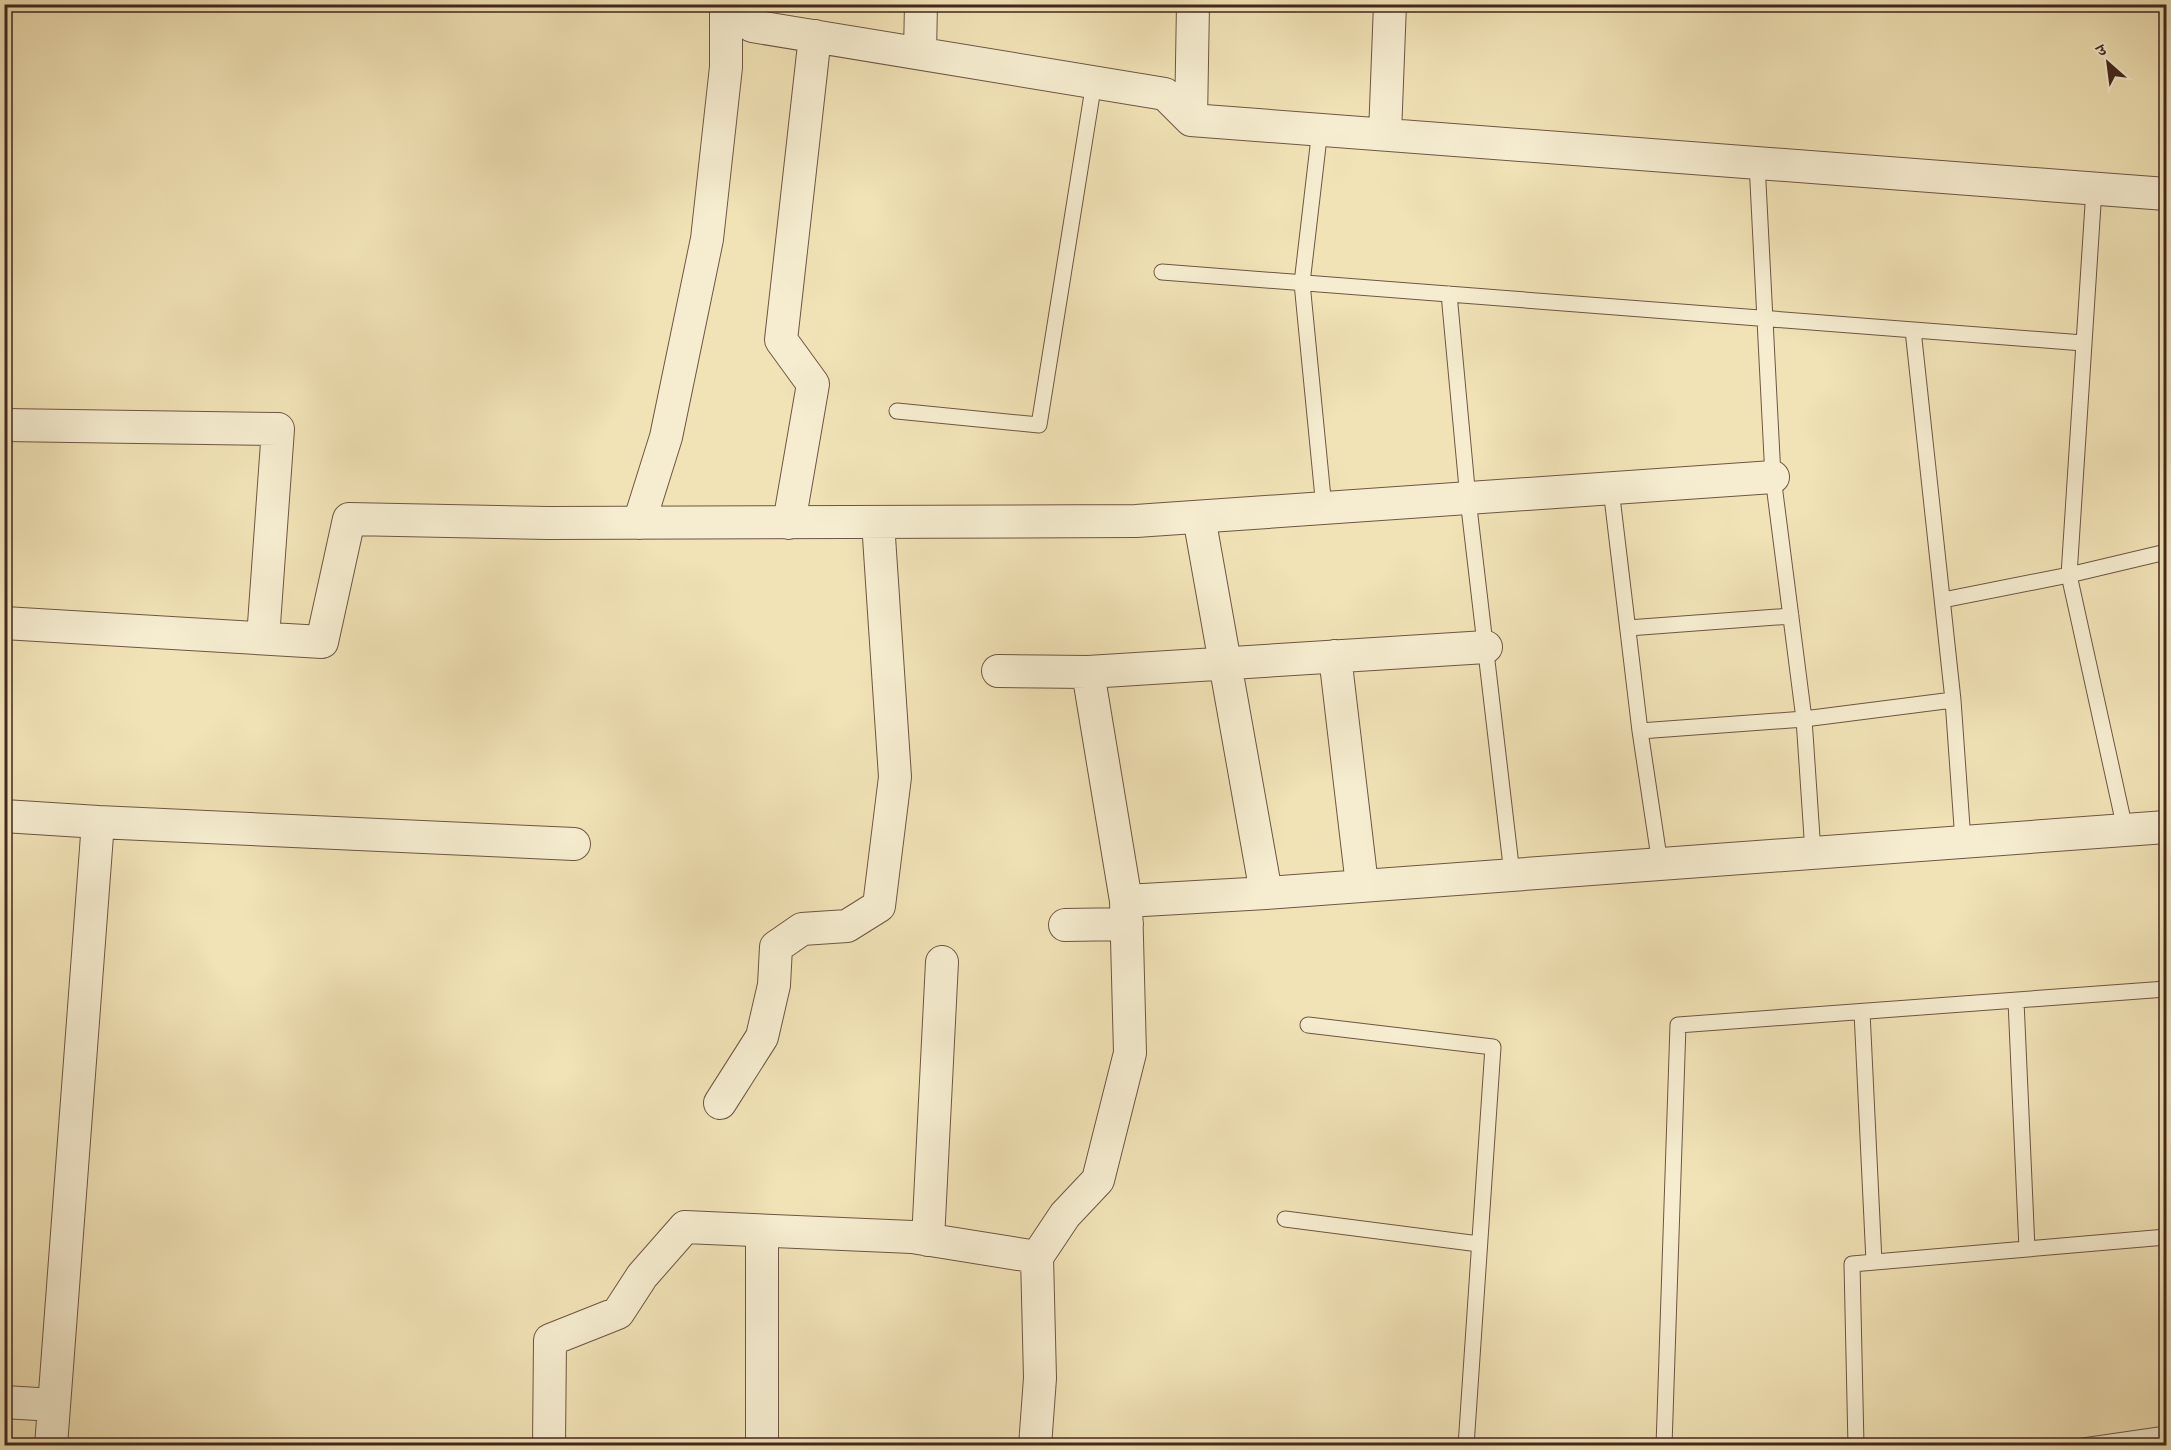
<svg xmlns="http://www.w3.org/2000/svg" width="2171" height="1450" viewBox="0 0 2171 1450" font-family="'IM FELL Double Pica','Noto Serif Devanagari',serif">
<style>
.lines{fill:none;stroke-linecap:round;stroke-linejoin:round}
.service-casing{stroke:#6e5643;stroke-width:17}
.minor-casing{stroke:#6e5643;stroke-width:34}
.service{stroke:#f6edd0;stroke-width:15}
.minor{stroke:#f6edd0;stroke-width:32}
</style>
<rect width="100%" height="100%" fill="#f1e3b6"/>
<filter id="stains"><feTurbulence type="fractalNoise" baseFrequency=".00333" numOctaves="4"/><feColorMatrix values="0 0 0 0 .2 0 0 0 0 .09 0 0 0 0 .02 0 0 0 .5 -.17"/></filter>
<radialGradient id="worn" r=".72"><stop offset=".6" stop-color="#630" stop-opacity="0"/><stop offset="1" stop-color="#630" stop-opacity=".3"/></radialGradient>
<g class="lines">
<defs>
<path id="service" d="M1320,129L1302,283L1324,508
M1757,163L1773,477L1804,719L1813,852
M2094,189L2069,575L2125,829
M1162,272L2083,343
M1449,294L1468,499L1512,874
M897,411L1039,425L1094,82
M1611,489L1640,731L1660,864
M1943,600L2069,575L2166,552
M1628,628L1791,616
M1953,700L1963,841
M1640,731L1804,719L1953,700L1913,330
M2016,1001L2027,1249
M1862,1012L1874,1262
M1308,1025L1493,1047L1466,1446
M1285,1219L1479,1244
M1664,1446L1678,1025L2166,989
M1856,1446L1852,1264L2166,1237
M2083,1446L2166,1434"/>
<path id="minor" d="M729,4L752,26L1165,94L1191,120L2166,194
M920,53L921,4
M1191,120L1193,4
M1385,134L1390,4
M4,425L278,429L263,638
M1199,517L1266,893
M639,523L666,437L707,239L726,67V4
M789,523L813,384L781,340L815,36
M4,623L322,642L349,519L548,523L1136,521L1773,477
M1335,656L1362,885
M998,671L1088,672L1486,647
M4,816L98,822L574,844
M1126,901L1266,893L2166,827
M1065,925L1127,924
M720,1103L762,1037L774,985L776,947L802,929L847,926L879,906L895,777L878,522
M762,1231V1446
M928,1240L942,962
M4,1402L54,1405
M51,1446L98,822
M549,1446L550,1340L618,1313L642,1276L685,1227L912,1237L1037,1257
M1035,1446L1040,1378L1037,1257L1065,1215L1098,1180L1130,1053L1126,901L1088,672"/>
</defs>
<!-- service casing -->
<use href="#service" class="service-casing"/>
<!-- minor casing -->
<use href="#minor" class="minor-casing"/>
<!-- service -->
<use href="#service" class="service"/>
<!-- minor -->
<use href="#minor" class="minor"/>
</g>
<!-- margin -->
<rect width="2171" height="1450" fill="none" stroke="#f1e3b6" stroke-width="24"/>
<rect x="6" y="6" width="2159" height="1438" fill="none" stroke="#42271d" stroke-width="3"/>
<rect x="12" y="12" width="2147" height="1426" fill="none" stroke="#42271d" stroke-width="1.5"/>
<!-- north arrow -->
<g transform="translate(2108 63) rotate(332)" stroke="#f6edd0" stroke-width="4.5" paint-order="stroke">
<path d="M0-4.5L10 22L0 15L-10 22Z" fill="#42271d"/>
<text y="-9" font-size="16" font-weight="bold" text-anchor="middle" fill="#42271d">उ</text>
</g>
<rect width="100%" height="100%" filter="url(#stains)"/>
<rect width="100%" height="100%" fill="url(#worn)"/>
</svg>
